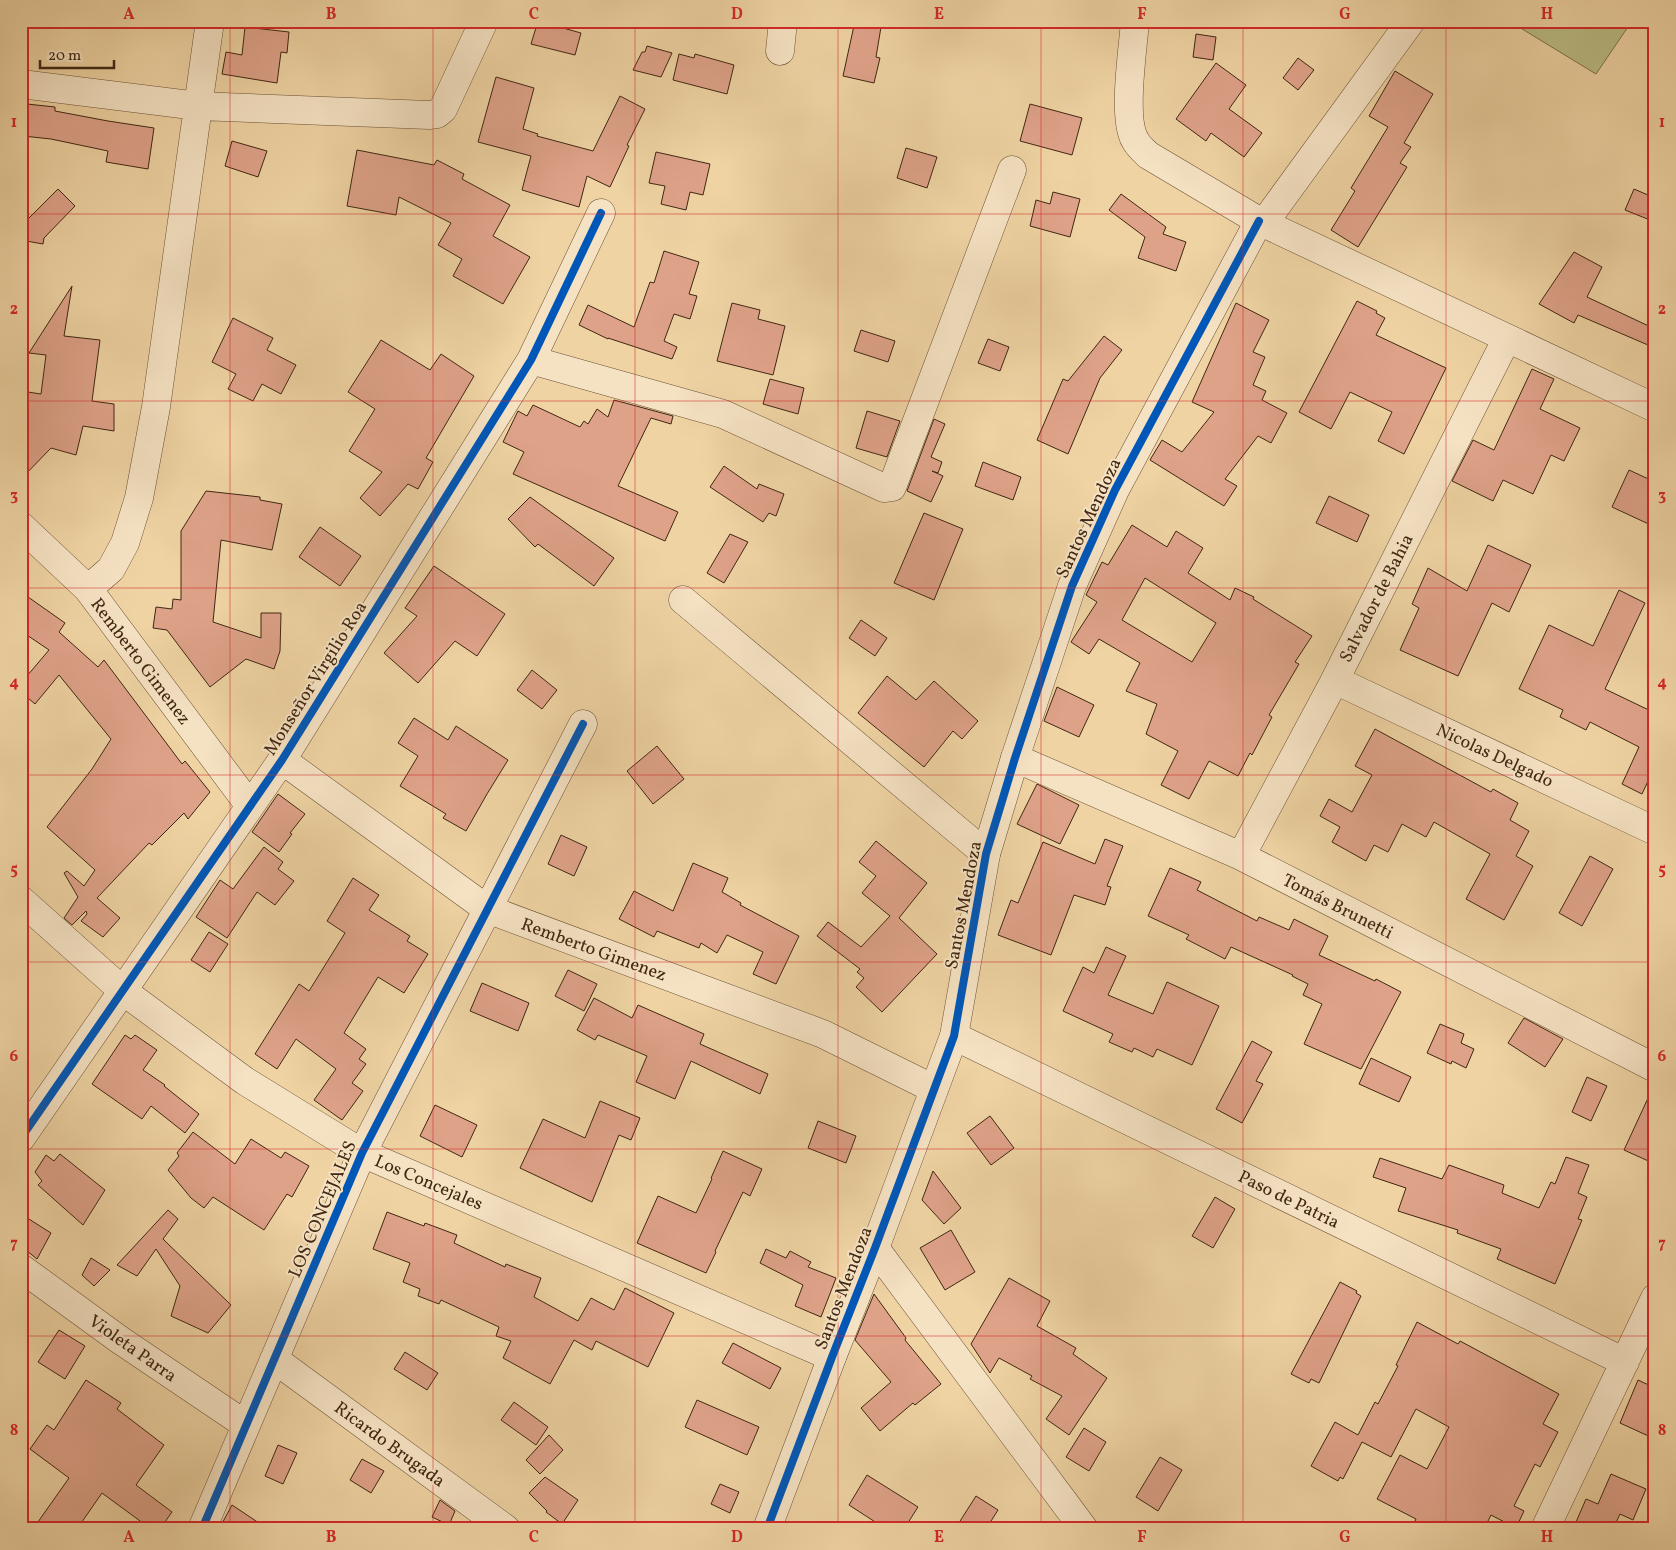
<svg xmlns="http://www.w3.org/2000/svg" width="1676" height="1550" viewBox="0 0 1676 1550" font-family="Vollkorn,serif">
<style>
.green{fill:#bbbc84;stroke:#7e724b}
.building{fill:#dea289;stroke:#402712;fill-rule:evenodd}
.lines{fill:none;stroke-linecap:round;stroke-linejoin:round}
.minor-casing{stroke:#6c5236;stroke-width:29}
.tertiary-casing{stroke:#6c5236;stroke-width:29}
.minor{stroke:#f5e2c3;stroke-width:28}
.tertiary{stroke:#f5e2c3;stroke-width:28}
.cycleway-casing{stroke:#f5e2c3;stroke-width:11}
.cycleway{stroke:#0057b8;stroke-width:8}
.grid{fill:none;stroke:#d62828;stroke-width:1;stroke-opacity:0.55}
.labels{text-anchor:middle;stroke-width:4;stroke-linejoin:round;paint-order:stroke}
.street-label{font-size:18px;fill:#402712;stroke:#f5e2c3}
.neatline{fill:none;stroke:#d62828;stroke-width:2}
.grid-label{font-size:16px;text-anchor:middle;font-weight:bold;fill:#d62828}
</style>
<rect width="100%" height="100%" fill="#efd3a3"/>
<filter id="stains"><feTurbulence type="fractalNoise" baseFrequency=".004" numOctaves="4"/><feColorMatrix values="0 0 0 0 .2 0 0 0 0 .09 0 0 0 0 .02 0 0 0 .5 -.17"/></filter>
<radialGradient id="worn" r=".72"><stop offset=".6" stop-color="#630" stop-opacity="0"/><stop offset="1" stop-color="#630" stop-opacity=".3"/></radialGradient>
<!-- green -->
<path class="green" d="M1509,21H1632L1596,74Z"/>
<!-- building -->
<path class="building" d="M538,21L581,33L575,55L531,44Z
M855,21H882L876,57L880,58L874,83L843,76Z
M245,27L289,32L287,53L281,52L277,83L222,74L226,52L242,55Z
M1196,34L1216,37L1213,60L1193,57Z
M647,46L672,53L661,77L633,70L642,52H645Z
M679,54L694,58L695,54L734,65L727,94L673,80Z
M1298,58L1314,70L1298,90L1283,78Z
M1216,63L1246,85L1229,109L1262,133L1244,157L1211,133L1206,141L1176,119Z
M1395,71L1433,94L1404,143L1411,147L1400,163L1407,167L1358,247L1331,230L1355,191L1351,188L1388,127L1369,116Z
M496,77L534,88L523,129L538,134L537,136L593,151L620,96L645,109L627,145L629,146L610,187L587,176L579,207L522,190L531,156L478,142Z
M27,104L55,107V111L108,121L154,128L148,169L106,162L108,151L51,139L23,136Z
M1030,104L1082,118L1072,155L1020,141Z
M232,141L267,151L258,177L225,166Z
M906,148L937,157L927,188L897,178Z
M357,150L434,165L437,160L464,174L462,179L510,205L493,236L530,257L503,304L453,276L462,259L438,245L451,223L399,197L396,215L347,206Z
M656,152L710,164L703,195L690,192L686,210L661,204L665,186L649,183Z
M58,189L75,206L44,238L43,244L21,240V226Z
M1634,189L1655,198V222L1625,210Z
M1053,192L1080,199L1070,237L1030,226L1036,200L1050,204Z
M1121,194L1166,227L1163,234L1186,242L1176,271L1138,258L1145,237L1109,210Z
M664,251L699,262L689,294L697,296L690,319L674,314L664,341L677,347L672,359L608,338V339L579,325L588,305L634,327L650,282L654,283Z
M1574,252L1602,267L1587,297L1655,329V348L1578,315L1574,323L1539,304Z
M72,286L64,336L100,340L92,401L114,404V431L83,426L76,455L51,448L21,479V391L41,394L46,355L29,353Z
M1357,301L1377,311L1376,313L1385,318L1376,335L1446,368L1404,454L1378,441L1392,412L1350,392L1331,429L1299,412Z
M732,303L760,310L758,319L785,326L773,375L717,361Z
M1236,303L1269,320L1253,352L1265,357L1253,385L1266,391L1262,400L1287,413L1271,443L1258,436L1225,479L1237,486L1224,506L1150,460L1162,440L1182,452L1214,412L1192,402Z
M233,318L273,338L267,350L296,365L281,394L262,384L253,401L228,389L236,374L212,362Z
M861,330L895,341L888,362L854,351Z
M1104,336L1122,350L1100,378L1068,454L1037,440L1063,379L1068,381Z
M988,339L1009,347L1000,371L978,363Z
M381,340L430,370L441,354L474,376L426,458L433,462L418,489L408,484L380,516L360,498L382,472L349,451L375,409L348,392Z
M1532,369L1554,379L1540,409L1580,428L1564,461L1551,455L1533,494L1503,480L1493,501L1452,481L1473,440L1494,450Z
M770,379L804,388L798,414L763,404Z
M614,400L673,416L671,424L651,418L618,486L678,512L665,541L513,474L524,452L503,442L518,411L527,416L533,405L580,427L584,421L588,424L597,409L608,417Z
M867,411L900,421L887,457L856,448Z
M934,419L945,424L931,457L942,462L938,473L932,471L943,476L931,502L907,491Z
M983,462L1021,477L1013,500L975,486Z
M724,466L757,489L759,484L784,494L776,516L769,513L763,522L710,487Z
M1629,470L1655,482V527L1612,507Z
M206,491L260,497V500L282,504L272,550L221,540L213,622L261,638V613H281L280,651L274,669L246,659L210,687L167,630L153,628L156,607L172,609L173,599L181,600V531Z
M1329,496L1369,515L1357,542L1316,523Z
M530,497L614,558L594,586L538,544L535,547L508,519Z
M924,513L963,529L934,600L894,583Z
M1132,525L1167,547L1176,531L1203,548L1188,573L1230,600L1235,588L1254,597L1253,599L1312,636L1295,662L1299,664L1269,715L1272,717L1252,755L1250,753L1238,776L1209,761L1189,799L1161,785L1178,751L1146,734L1157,704L1126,691L1140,663L1099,639L1089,654L1071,642L1097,602L1086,595L1102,562L1108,565ZM1145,578L1216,623L1192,662L1122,620Z
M320,527L361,556L340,586L299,557Z
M730,534L748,542L724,583L707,573Z
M1488,545L1531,565L1509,612L1492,603L1458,676L1400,650L1419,608L1412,604L1428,568L1467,591Z
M434,566L505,614L477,656L455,641L418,683L384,653L417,616L405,608Z
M1619,590L1645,603L1605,689L1655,713V766L1642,794L1622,784L1639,747L1590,722L1586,730L1560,717L1563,710L1519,689L1549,625L1593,646Z
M21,592L65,623L59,632L98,667L104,660L182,764L185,761L210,792L188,819L184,813L152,845L149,843L97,898L120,918L103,937L81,921L87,914L86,911L72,925L64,918L78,897L64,873L67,871L84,886L95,870L47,827L92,769L111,739L59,675L35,704L21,692V683L49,650L21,631Z
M861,620L887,638L875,656L849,638Z
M532,670L557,690L542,709L517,690Z
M887,676L916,700L934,681L978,721L962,739L953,731L924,767L858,713Z
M1057,687L1094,705L1079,737L1044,721Z
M414,718L448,740L456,726L508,760L487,794L466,831L443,818L446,814L400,786L418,756L398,743Z
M1375,729L1491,792L1493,789L1518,803L1510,820L1529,831L1516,856L1533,866L1504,920L1466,899L1490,854L1434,822L1426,837L1402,824L1388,852L1374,845L1366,861L1332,842L1340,827L1320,816L1329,799L1352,812L1372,775L1355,766Z
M657,746L684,779L653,804L627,771Z
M1037,784L1079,805L1060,844L1017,824Z
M278,794L305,814L290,833L292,834L279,852L252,832Z
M561,835L587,847L574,876L548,864Z
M1105,839L1123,846L1107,886L1111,887L1105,905L1074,895L1051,955L998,935L1011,900L1018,903L1043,842L1095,864Z
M876,841L927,883L899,918L937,954L882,1012L856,987L864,978L857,972L860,969L817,936L828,922L861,947L890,916L862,893L876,876L859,862Z
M264,847L283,862L278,869L294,881L275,905L257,892L227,938L196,917L220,880L233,889Z
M1590,856L1613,869L1582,926L1559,913Z
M693,863L728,878L722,892L741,903L740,905L799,936L776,984L753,974L763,952L727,935L717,953L701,943L699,948L657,931L654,937L619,919L634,891L673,911Z
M1170,868L1201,882L1197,890L1257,921L1259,917L1289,930L1294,919L1328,936L1319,955L1375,981L1376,979L1401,992L1361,1069L1304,1044L1322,1004L1303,995L1308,984L1292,976L1293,975L1231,947L1225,959L1186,939L1189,935L1148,916Z
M353,878L379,895L369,910L410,936L407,941L428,954L404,993L378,977L344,1033L366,1049L359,1059L366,1064L352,1083L363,1091L342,1120L314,1100L336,1069L296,1039L277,1069L255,1054L299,984L309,991L345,933L327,921Z
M209,932L228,944L210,972L191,960Z
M1106,947L1126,956L1108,995L1153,1014L1167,982L1219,1006L1192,1065L1157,1049L1153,1057L1134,1048L1132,1052L1109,1042L1113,1034L1063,1011L1083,967L1094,973Z
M568,970L597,984L584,1011L555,996Z
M482,983L529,1003L518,1031L470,1011Z
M594,998L632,1018L638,1005L704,1034L700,1044L768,1074L760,1094L691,1061L675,1099L636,1082L647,1056L598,1035L595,1040L577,1030Z
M1524,1018L1563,1039L1545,1067L1508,1043Z
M1440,1024L1464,1034L1461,1043L1474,1049L1466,1068L1452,1061L1451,1064L1427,1053Z
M125,1035L131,1039L135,1035L157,1050L143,1070L165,1085L164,1086L199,1114L185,1133L151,1106L142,1119L92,1084Z
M1252,1041L1272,1052L1256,1081L1263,1084L1242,1123L1216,1109Z
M1371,1058L1411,1077L1399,1102L1359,1084Z
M1587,1077L1607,1086L1591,1121L1572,1112Z
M1655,1083V1164L1624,1150Z
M600,1101L640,1118L631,1140L619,1135L592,1202L520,1168L543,1119L585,1138Z
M435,1105L477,1125L462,1157L420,1136Z
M990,1116L1014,1148L991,1165L967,1133Z
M818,1121L856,1136L846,1163L808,1148Z
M193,1132L235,1164L251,1139L281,1158L285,1152L309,1166L292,1197L287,1194L264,1230L213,1197L204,1208L191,1198L168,1170L179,1156L177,1153Z
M723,1151L762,1169L750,1196L743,1192L715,1251L716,1252L706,1273L637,1243L658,1196L696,1213L712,1179L711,1178Z
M60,1154L105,1190L83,1225L38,1185L42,1181L35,1172L46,1155L54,1161Z
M1566,1157L1589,1165L1578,1193L1587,1197L1578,1219L1582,1220L1555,1284L1497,1259L1501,1249L1457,1233L1458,1230L1398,1211L1406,1188L1373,1177L1380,1158L1442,1179L1449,1165L1504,1185L1502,1193L1539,1208L1551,1182L1555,1184Z
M933,1171L961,1208L944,1224L922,1200Z
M1215,1197L1235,1209L1213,1248L1192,1236Z
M168,1210L178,1219L163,1239L231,1305L208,1333L171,1316L180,1286L156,1249L137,1276L117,1265Z
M387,1212L424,1226L425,1223L457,1235L454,1243L505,1267L506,1264L541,1278L534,1297L578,1321L591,1298L614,1310L625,1288L674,1313L648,1367L596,1341L592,1350L574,1340L550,1384L503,1358L511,1341L496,1336L499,1327L441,1300L439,1304L418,1296L420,1289L403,1282L410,1263L373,1249Z
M21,1214L51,1233L37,1259L21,1246Z
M951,1230L975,1272L945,1290L920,1248Z
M766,1249L786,1258L790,1251L811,1262L808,1267L836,1278L821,1317L795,1306L803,1285L760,1263Z
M91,1258L110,1270L94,1286L82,1275Z
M1009,1278L1050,1301L1037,1326L1076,1348L1073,1354L1107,1378L1069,1435L1046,1419L1062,1396L1030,1379L1032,1376L999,1358L990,1373L971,1344Z
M1340,1282L1357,1291L1356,1293L1361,1296L1319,1383L1311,1379L1309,1383L1291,1374Z
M874,1294L906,1338L905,1340L941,1384L915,1405L913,1403L880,1431L861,1408L891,1382L855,1340Z
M1417,1322L1458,1344L1460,1341L1559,1394L1543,1424L1558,1432L1540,1467L1535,1464L1514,1506L1524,1511L1516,1528L1491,1515L1484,1529H1411L1416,1519L1377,1499L1400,1455L1427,1469L1449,1427L1416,1409L1391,1457L1362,1442L1343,1479L1340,1477L1338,1481L1311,1466L1335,1422L1358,1435L1375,1402L1378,1404L1398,1366L1396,1365Z
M59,1330L85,1346L65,1379L38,1362Z
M733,1343L781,1368L770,1389L722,1363Z
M405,1352L438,1373L427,1390L394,1369Z
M86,1380L121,1403L117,1409L164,1445L136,1485L172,1512L160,1529H151L102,1493L77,1529H33L69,1478L30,1449L47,1425L54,1430Z
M1638,1380L1655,1388V1439L1620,1423Z
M697,1400L759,1427L747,1455L685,1427Z
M514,1402L548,1427L536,1445L501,1420Z
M1084,1428L1106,1442L1089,1471L1066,1457Z
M549,1435L563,1450L540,1474L526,1460Z
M278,1445L297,1453L283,1484L265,1476Z
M1160,1457L1182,1470L1158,1511L1136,1497Z
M362,1459L384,1471L371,1493L350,1480Z
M1611,1474L1646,1489L1633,1520L1620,1514L1613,1529H1573L1586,1499L1598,1504Z
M867,1475L918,1507L904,1529H886L849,1505Z
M545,1477L578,1500L562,1524L546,1512L547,1511L529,1493Z
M720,1484L739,1492L730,1513L711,1504Z
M976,1496L998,1510L986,1529H955Z
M440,1500L455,1511L449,1525L432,1517Z
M232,1505L268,1529H219Z"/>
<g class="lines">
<defs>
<path id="minor" d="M780,51L783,21
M21,84L198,106L429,115L437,114L443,109L484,21
M1259,221L1655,408
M1264,223L1411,21
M531,360L723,414L884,488L892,487L1012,170
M21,526L88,589L250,806
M88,589L111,569L125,543L139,498L156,407L210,21
M683,600L986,854
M1335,680L1655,831
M1015,758L1241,856L1655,1068
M282,760L487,909L823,1034L934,1089
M1241,856L1335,680L1507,338
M21,900L123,991L245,1081L362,1153L832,1357
M954,1036L1625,1362
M21,1138L282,760L531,360L601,213
M875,1248L1084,1529
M21,1268L120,1340L246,1425
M274,1359L506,1529
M202,1529L362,1153L583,724
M1545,1529L1655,1298"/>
<path id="tertiary" d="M767,1529L832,1357L875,1248L954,1036L986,854L1015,758L1072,586L1115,490L1259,221L1148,155C1144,151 1138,146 1135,140C1122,118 1133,49 1135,21"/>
</defs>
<!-- minor casing -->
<use href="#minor" class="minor-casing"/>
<!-- tertiary casing -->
<use href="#tertiary" class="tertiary-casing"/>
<!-- minor -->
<use href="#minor" class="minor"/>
<!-- tertiary -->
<use href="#tertiary" class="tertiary"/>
<defs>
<path id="cycleway" d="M21,1138L282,760L531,360L601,213
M202,1529L362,1153L583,724
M767,1529L832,1357L875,1248L954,1036L986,854L1015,758L1072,586L1115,490L1259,221"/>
</defs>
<!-- cycleway casing -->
<use href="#cycleway" class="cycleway-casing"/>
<!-- cycleway -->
<use href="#cycleway" class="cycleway"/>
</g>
<!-- grid -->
<path class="grid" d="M230,21V1529M433,21V1529M635,21V1529M838,21V1529M1041,21V1529M1243,21V1529M1446,21V1529M21,214H1655M21,401H1655M21,588H1655M21,775H1655M21,962H1655M21,1149H1655M21,1336H1655"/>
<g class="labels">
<!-- street labels -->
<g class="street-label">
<text transform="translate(1088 518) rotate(-65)" y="6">Santos Mendoza</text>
<text transform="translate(1376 598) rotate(-63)" y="6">Salvador de Bahia</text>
<text transform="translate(141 661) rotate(53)" y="6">Remberto Gimenez</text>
<text transform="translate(315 678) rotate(-58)" y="6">Monseñor Virgilio Roa</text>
<text transform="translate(1495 755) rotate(25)" y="6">Nicolas Delgado</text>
<text transform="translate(963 905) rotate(-79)" y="6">Santos Mendoza</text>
<text transform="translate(1338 906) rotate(27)" y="6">Tomás Brunetti</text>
<text transform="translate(594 949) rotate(20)" y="6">Remberto Gimenez</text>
<text transform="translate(429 1182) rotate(23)" y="6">Los Concejales</text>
<text transform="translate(1289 1199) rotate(26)" y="6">Paso de Patria</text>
<text transform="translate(322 1209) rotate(-67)" y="6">LOS CONCEJALES</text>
<text transform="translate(843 1288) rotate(-69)" y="6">Santos Mendoza</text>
<text transform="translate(133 1348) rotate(35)" y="6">Violeta Parra</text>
<text transform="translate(390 1444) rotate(36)" y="6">Ricardo Brugada</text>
</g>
</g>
<!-- margin -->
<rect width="1676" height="1550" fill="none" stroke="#efd3a3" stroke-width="55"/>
<!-- scale -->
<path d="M40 60v8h74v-8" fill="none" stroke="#402712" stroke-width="2.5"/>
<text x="48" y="60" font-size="15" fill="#402712" stroke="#f5e2c3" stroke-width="4" paint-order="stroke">20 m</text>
<rect x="28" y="28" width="1620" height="1494" class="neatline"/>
<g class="grid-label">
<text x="129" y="19">A</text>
<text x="331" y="19">B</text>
<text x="534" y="19">C</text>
<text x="737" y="19">D</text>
<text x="939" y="19">E</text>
<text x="1142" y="19">F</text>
<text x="1345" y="19">G</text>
<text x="1547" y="19">H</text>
<text x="14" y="127">1</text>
<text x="1662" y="127">1</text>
<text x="14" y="314">2</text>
<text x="1662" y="314">2</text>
<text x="14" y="500">3</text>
<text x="1662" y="500">3</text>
<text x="14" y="687">4</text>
<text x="1662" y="687">4</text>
<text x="14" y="874">5</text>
<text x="1662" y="874">5</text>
<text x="14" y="1061">6</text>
<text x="1662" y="1061">6</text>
<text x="14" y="1248">7</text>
<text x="1662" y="1248">7</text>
<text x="14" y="1435">8</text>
<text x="1662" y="1435">8</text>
<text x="129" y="1542">A</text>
<text x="331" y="1542">B</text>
<text x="534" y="1542">C</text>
<text x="737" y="1542">D</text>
<text x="939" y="1542">E</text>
<text x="1142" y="1542">F</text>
<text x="1345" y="1542">G</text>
<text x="1547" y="1542">H</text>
</g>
<rect width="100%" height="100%" filter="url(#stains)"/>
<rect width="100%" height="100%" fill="url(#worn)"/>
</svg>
